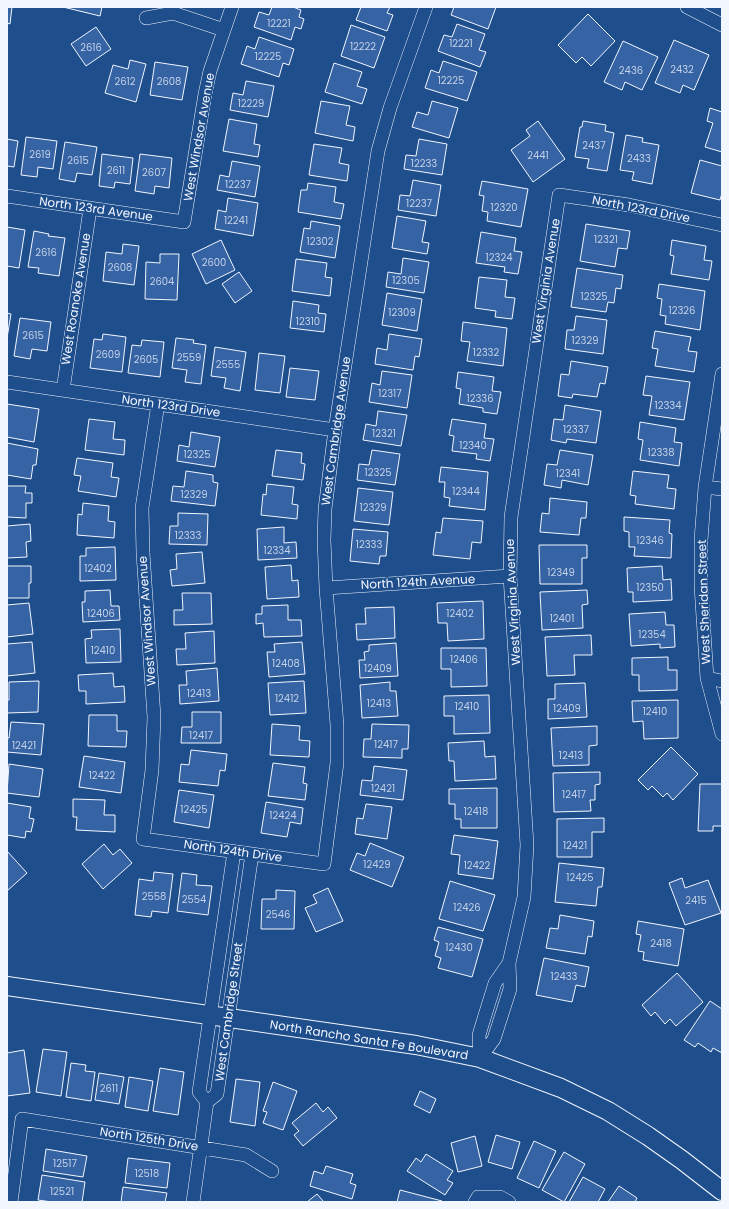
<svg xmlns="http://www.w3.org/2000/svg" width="729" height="1209" viewBox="0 0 729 1209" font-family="Poppins,sans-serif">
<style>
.building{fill:#3563a3;stroke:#f2f6ff}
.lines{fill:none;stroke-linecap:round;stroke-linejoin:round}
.street-casing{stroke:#f2f6ff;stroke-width:14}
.secondary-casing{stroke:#f2f6ff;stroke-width:20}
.street{stroke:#1f4e8c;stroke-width:13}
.secondary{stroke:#1f4e8c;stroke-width:18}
.labels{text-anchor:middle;stroke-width:3;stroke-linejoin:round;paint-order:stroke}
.number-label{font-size:10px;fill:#c3d1e8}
.street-label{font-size:12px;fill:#f2f6ff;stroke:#1f4e8c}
</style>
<rect width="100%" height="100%" fill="#1f4e8c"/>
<!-- building -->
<path class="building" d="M7,7H12L10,24L7,23Z
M63,7H102L100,16Z
M272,7H293L301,10L299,17L304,19L301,29L295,27L291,40L254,27L259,12L269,15Z
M361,7H390L387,13L393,15L387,31L356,20Z
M454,7H496L488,29L451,15Z
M588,14L615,41L591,66L582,57L576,63L558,45Z
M457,24L485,34L479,50L486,52L480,67L438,51L444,35L452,37Z
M351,25L385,37L374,68L341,56Z
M96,27L111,49L86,66L71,44Z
M259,37L294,49L289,65L283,63L279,77L241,64L247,46L255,49Z
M674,40L709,55L694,90L683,85L680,93L655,83Z
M623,41L658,57L642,90L625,82L622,90L604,82Z
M130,60L146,64L136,102L105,93L113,65L128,69Z
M443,61L477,72L467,101L425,88L431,70L439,73Z
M155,62L188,67L182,100L150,95Z
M334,63L362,72L357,86L367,89L362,104L325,92Z
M246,81L274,86L268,117L230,110L233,93L243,95Z
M321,101L350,106L346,125L355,127L353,141L315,133Z
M432,101L458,108L449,138L412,127L417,112L428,115Z
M710,108L722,112V152L705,147L713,123L707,121Z
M229,119L257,124L254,144L260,145L258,157L223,151Z
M538,121L565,159L533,182L511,150L530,136L526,130Z
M583,121L606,125L605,131L614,133L607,171L587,168L589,159L575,157L580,127H582Z
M626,135L643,138L642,142L659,145L652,184L632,180L634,172L620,170Z
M26,137L57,141L53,169L38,167L37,177L21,175Z
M7,139L18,141L14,167L7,166Z
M419,139L447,144L442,175L404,169L406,155L416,156Z
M65,142L97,147L92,175L77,173L75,182L59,179Z
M314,144L342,148L339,163L349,165L347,181L309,175Z
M102,154L133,158L130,184L115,182L114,188L99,186Z
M140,154L172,158L169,188L155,186L154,194L135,191Z
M700,160L722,166V193L720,200L691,193Z
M232,161L260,166L255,197L217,190L220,175L229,177Z
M413,180L441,185L436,216L398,210L400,195L410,196Z
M482,181L528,189L521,227L487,221L488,212L482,211L484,196L479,195Z
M308,183L336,187L334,202L344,204L341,219L298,212L301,190H307Z
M228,198L258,203L253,236L215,229L218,210L226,212Z
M397,216L426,221L422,242L429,243L427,254L392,248Z
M311,221L340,226L335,258L300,252L304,228L310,229Z
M586,224L630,231L627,249L618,248L615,267L580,261Z
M7,227L25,230L19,268L7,266Z
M34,231L49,234L48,236L65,238L59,276L38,273L39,268L28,267Z
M481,232L516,238L514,251L522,252L518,274L504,272L505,267L476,263Z
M221,240L235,270L206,284L192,254Z
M672,240L706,246L704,260L712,261L709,280L671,274L674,256L670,255Z
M123,244L139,246L134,285L103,281L106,252L122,254Z
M160,254H179L177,300L145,299L146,262L160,263Z
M403,258L429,262L424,293L386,287L388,272L401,274Z
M296,259L327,263L325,277L332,278L330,296L292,291Z
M577,268L623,275L621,289L616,288L614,303L608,302L606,312L571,307Z
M239,272L252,291L235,303L222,284Z
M479,277L507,280L505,297L515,298L512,319L495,317L496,311L475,308Z
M659,284L705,291L700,330L665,324L666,316L660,315L662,299L657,298Z
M387,293L422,299L417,331L382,325Z
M293,301L319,305L318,313L326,314L324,332L290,328Z
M7,313L11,314L7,338Z
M576,316L607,320L603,354L565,349L567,330H574Z
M20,318L51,322L47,351L32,349L30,359L14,356Z
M463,322L507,328L503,366L467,361L470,342L461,341Z
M655,331L691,337L688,351L697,352L694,372L655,366L658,349L652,348Z
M103,334L126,337L122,372L90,368L94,339L102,340Z
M389,334L422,339L419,357L415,356L413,370L375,364L377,348L387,350Z
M176,338L194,340L193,343L206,345L201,384L185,382L187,370L172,368Z
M142,340L164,342L160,377L128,373L132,345L141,346Z
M215,347L246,352L240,391L224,388L226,378L211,376Z
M259,353L285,356L280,393L255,390Z
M571,361L608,367L605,384L600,383L597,397L573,394L572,398L558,396L561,374L569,375Z
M290,368L319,371L315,400L286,397Z
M382,371L412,375L407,408L369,402L372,383L380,385Z
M458,372L494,377L492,391L501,392L497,414L483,412V408L459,404L461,389L456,388Z
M646,376L690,382L684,420L649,415L652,396L643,395Z
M7,404L39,409L34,442L7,437Z
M565,405L601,411L596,443L567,439L566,443L551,440L554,419L563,420Z
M378,411L407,415L401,446L363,440L366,424L376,426Z
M89,419L115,422L113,439L125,440L124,455L85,450Z
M452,419L486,424L484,438L494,439L490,461L476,459L477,454L452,451L454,436L449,435Z
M640,422L676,428L674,442L682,443L679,466L640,460L643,440L638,439Z
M191,432L220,437L215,467L177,461L179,445L189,447Z
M7,443L38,449L36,465H33L31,479L7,475Z
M276,450L302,453L301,463L305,464L303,480L272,476Z
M372,450L400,454L395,485L357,480L359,464L369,465Z
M560,450L593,455L588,485L562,480L561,488L544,485L547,464L557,465Z
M77,458L113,463L111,477L119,478L116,497L78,491L81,476L74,475Z
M441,467L488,472L485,510L449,506L450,498L444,497L445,482H439Z
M186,471L213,475V482L218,483L215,506L171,501L173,486L184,487Z
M633,471L669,475L667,488L676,489L674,509L635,504L636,496L630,495Z
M267,484L294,487L292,504L298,505L297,519L261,515L263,494L266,495Z
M7,486H26L25,493H32V503H26V518L7,517Z
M358,488L393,492L389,525L354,521Z
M550,498L587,502L586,518H581L579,535L540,532L542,513L549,514Z
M83,503L109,506L108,521L115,522L114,538L77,535L78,514L82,515Z
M178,513L208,514L207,545L169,544L170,526H178Z
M624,517L670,520L669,533L672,534L671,558L634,556L635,547H629V532L624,531Z
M443,518L483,521L481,543L472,542L470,559L433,555L436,532L441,533Z
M30,524L31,541L26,542L27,557L7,558V526Z
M284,527V543L296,542L297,558L258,560L257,529Z
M353,529L388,532L386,556H380L379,564L350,561Z
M539,545H587V558H582V584H540Z
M115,547L116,580L80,581V556H86V548Z
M202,552L205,583L172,586L170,570L177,569L176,554Z
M291,565L292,581L298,580L299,597L267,599L265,567Z
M7,566H31V583H29V598H7Z
M662,566L663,580L671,579L672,600L633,602V592H628L627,568Z
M110,590L111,606H119L120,620L83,622L82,602H85V591Z
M587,590L588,604L582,605L583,628L542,630L540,592Z
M182,593H211L212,624L174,625V610H183Z
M483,601L484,639L448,641L447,623H438L437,603Z
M29,603L33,634L7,637V605Z
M288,605V620H301L302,636L264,637L263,623L256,624V614H262V606Z
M394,607L395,638L357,640L356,624H366L365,608Z
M665,612L666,625H674L675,647L660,648V644L631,646L629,614Z
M120,629L121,662L86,663L85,639L92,638L91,630Z
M214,631L215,663L177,665L176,649H186L185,633Z
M591,635L592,655H574L575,675L547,676L545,637Z
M32,642L35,673L7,676V644Z
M302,642L305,674L269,677L267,652H275L274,644Z
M396,643L398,676L360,678L359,660H365L364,652L369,651V645Z
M441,648H486L487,686L451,687V669H441Z
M668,657V670H677V690L639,691V675H632V658Z
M217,668L219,701L180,704L179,685H187L186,671Z
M113,673L114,687L124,686L125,702L86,704V691H79L78,675Z
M39,681L38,712L7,713V700H9V682Z
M304,681L306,713L270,715L268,683Z
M390,682V691H396L398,716L362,718L360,685Z
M585,683L587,717L548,719V699H555V684Z
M489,695L490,733L454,734V716H444V696Z
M678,700V738L644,739L643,721L633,722L632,701Z
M192,712H221V743H181L182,727H192Z
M89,715H117V731H127L126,747L88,746Z
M11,722L44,724L41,755L7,752V738H9Z
M272,724L300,726L299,740L310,741L309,757L270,755Z
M372,724L409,725L408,749H402V758L363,757L364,739H371Z
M597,726V745L589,746V765L553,766L551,728Z
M484,741L485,757L495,756L496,779L455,781L454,761H449L448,743Z
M671,747L698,774L673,800L667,793L663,797L652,786L648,790L638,780Z
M191,750L227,754L225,771L220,770L218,786L179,782L181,764L189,765Z
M84,756L125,762L121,793L79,787Z
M273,763L305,767L303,783L307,784L305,800L268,796Z
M9,764L43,769L39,797L7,793Z
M374,766L407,770L403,800L360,795L362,780L372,781Z
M600,772V784L595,785V800H590L591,811L554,812L553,773Z
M700,784H722V826H713V831H698Z
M497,788V828H461V819H455V804H449V789Z
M179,790L214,795L209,828L174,822Z
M73,799L105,800L104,815H115V832L76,830L77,817H73Z
M266,802L303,808L301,824L290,822L287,837L261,833Z
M7,803L31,807L29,818L34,819L31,832L26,831L25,838L7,835Z
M366,804L392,807L387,839L355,834L357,818L363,819Z
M604,818V832H592V857H557V819Z
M454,835L498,841L493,879L458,874L460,855L451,854Z
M370,843L404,857L392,887L350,870L357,853L365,856Z
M104,844L113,855L120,849L132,863L103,889L82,864Z
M7,851L27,873L7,891Z
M559,863L604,868L602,887H598L596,906L555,902Z
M154,872L173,874L168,913L152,911L151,917L135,915L139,879L153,881Z
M182,873L197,875L196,885L212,886L208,915L177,911Z
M682,878L685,888L708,880L721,913L685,925L669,883Z
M450,881L495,895L483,931L439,919Z
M328,888L343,921L316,932L305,908L317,903L313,895Z
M276,890L295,891L294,929H261L262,899H276Z
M560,915L594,921L592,937L588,936L585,954L546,948L550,928L558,929Z
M638,921L684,929L678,966L643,960L644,952L638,951L641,935L636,934Z
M438,927L483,939L472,977L438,968L441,958L435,956L439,942L434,940Z
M544,958L589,967L585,987L576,985L572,1002L536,995Z
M677,973L703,1002L676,1026L670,1019L665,1024L655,1012L651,1016L642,1005Z
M710,1001L722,1009V1053L713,1048L711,1052L698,1043L695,1047L684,1040Z
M43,1049L67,1052L61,1096L36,1092Z
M24,1050L30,1093L7,1096V1053Z
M71,1063L86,1065L85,1071L95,1072L91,1101L66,1097Z
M160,1068L184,1072L178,1115L153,1111Z
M99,1073L124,1077L119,1104L95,1100Z
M129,1077L153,1081L148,1111L125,1107Z
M236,1079L260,1082L255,1126L230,1122Z
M273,1082L297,1091L283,1130L263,1123L267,1112L263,1111Z
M420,1091L436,1099L430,1113L414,1105Z
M316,1103L323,1112L328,1107L337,1118L303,1146L294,1135L299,1131L292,1123Z
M496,1135L520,1142L512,1169L488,1162Z
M475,1136L482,1166L458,1172L451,1143Z
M534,1141L556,1151L539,1188L517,1178Z
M46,1149L87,1156L83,1177L43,1171Z
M564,1152L585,1164L564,1202L542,1190Z
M426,1154L453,1171L447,1180L453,1183L445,1195L407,1171L416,1158L421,1162Z
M128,1158L170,1163L167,1188L125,1183Z
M326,1166L353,1174L350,1183L356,1185L352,1199L310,1186L314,1171L323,1174Z
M42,1175L85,1182L82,1202H52L38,1200Z
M583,1177L605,1189L598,1202H569Z
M619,1186L637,1198L635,1202H608Z
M123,1187L167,1193L165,1202H121Z
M400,1190L442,1201V1202H397Z
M317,1194L324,1202H307Z"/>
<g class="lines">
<defs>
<path id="street" d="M687,7L722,25
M146,18L173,13L224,30
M7,196L184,222L205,94L210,71L232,7
M722,374L705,487L701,540V586L707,678L722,734
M7,382L335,430
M63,390L90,209
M158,404L142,508L143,553L154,717L152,770L143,839L324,864L337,763V725L326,588L324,540L325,509L335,430L378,151L390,108L426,7
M705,487L722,489
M326,588L510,576
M707,678L722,681
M480,1058L494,1039L510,989L509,963L524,897L527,845L510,576L511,517L559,195L629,205L722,225
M480,1058L479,1035L482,1025L495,983L509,963
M207,1102L199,1092L234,852
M207,1102L217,1094L252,854
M11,1202L22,1119L246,1155L272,1171
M193,1202L207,1102
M475,1202L478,1197H500L509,1202"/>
<path id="secondary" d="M7,986L416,1045L480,1058L561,1088L608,1111L648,1136L682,1160L722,1191"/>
</defs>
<!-- street casing -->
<use href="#street" class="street-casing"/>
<!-- secondary casing -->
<use href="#secondary" class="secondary-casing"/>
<!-- street -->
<use href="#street" class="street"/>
<!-- secondary -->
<use href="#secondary" class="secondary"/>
</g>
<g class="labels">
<!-- number labels -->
<g class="number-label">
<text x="279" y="27">12221</text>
<text x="461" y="47">12221</text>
<text x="363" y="50">12222</text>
<text x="91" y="51">2616</text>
<text x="268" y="60">12225</text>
<text x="682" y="73">2432</text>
<text x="631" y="74">2436</text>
<text x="451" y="84">12225</text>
<text x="125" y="85">2612</text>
<text x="169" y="85">2608</text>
<text x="251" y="107">12229</text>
<text x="594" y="149">2437</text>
<text x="40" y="158">2619</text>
<text x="538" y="159">2441</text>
<text x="639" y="162">2433</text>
<text x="78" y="164">2615</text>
<text x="424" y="167">12233</text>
<text x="116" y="174">2611</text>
<text x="154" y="176">2607</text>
<text x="238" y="188">12237</text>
<text x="419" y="207">12237</text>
<text x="504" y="211">12320</text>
<text x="236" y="224">12241</text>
<text x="606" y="243">12321</text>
<text x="320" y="245">12302</text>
<text x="46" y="256">2616</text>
<text x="499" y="261">12324</text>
<text x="214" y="266">2600</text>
<text x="120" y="271">2608</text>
<text x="406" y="284">12305</text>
<text x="162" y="285">2604</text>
<text x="594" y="300">12325</text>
<text x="682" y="314">12326</text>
<text x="402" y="316">12309</text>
<text x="308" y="325">12310</text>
<text x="33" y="339">2615</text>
<text x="585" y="344">12329</text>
<text x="486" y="356">12332</text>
<text x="108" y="358">2609</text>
<text x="189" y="361">2559</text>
<text x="146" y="363">2605</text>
<text x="228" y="368">2555</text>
<text x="390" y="397">12317</text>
<text x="480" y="402">12336</text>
<text x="668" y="409">12334</text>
<text x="576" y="433">12337</text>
<text x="384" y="437">12321</text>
<text x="473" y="449">12340</text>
<text x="661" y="456">12338</text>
<text x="197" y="458">12325</text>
<text x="378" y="476">12325</text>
<text x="568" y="477">12341</text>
<text x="466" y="495">12344</text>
<text x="194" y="498">12329</text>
<text x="373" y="511">12329</text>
<text x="188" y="539">12333</text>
<text x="650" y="544">12346</text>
<text x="369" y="548">12333</text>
<text x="277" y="554">12334</text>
<text x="98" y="572">12402</text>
<text x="561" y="576">12349</text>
<text x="650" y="591">12350</text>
<text x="101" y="617">12406</text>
<text x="460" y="617">12402</text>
<text x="562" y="622">12401</text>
<text x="652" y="638">12354</text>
<text x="103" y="654">12410</text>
<text x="464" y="663">12406</text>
<text x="286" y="667">12408</text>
<text x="378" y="672">12409</text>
<text x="199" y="697">12413</text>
<text x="287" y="702">12412</text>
<text x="379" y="707">12413</text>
<text x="467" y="710">12410</text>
<text x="567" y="712">12409</text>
<text x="655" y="715">12410</text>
<text x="201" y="739">12417</text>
<text x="386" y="748">12417</text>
<text x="24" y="749">12421</text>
<text x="571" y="759">12413</text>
<text x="102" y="779">12422</text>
<text x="383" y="792">12421</text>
<text x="574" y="798">12417</text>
<text x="194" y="813">12425</text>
<text x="476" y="815">12418</text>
<text x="283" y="819">12424</text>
<text x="575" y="849">12421</text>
<text x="377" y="868">12429</text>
<text x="477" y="869">12422</text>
<text x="580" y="881">12425</text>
<text x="154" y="900">2558</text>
<text x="194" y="903">2554</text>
<text x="696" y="904">2415</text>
<text x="467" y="911">12426</text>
<text x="278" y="918">2546</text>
<text x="661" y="947">2418</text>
<text x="459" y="951">12430</text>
<text x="564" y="980">12433</text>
<text x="109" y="1092">2611</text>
<text x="65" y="1167">12517</text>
<text x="147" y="1177">12518</text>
<text x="62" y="1195">12521</text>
</g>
<!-- street labels -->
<g class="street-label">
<text transform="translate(199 137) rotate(-80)" y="4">West Windsor Avenue</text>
<text transform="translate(96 209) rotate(8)" y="4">North 123rd Avenue</text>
<text transform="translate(641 209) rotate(11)" y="4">North 123rd Drive</text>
<text transform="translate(546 281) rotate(-81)" y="4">West Virginia Avenue</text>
<text transform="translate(76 299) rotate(-81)" y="4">West Roanoke Avenue</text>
<text transform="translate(171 406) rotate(8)" y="4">North 123rd Drive</text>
<text transform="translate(336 431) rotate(-82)" y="4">West Cambridge Avenue</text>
<text transform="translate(418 582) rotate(-3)" y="4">North 124th Avenue</text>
<text transform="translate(513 602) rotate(-93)" y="4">West Virginia Avenue</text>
<text transform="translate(704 602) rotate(-92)" y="4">West Sheridan Street</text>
<text transform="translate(147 621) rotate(-94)" y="4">West Windsor Avenue</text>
<text transform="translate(233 851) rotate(8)" y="4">North 124th Drive</text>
<text transform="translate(229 1012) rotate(-82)" y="4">West Cambridge Street</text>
<text transform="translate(369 1040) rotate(9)" y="4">North Rancho Santa Fe Boulevard</text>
<text transform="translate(149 1139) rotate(9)" y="4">North 125th Drive</text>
</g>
</g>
<!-- border -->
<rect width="729" height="1209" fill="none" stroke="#f2f6ff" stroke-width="16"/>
</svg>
